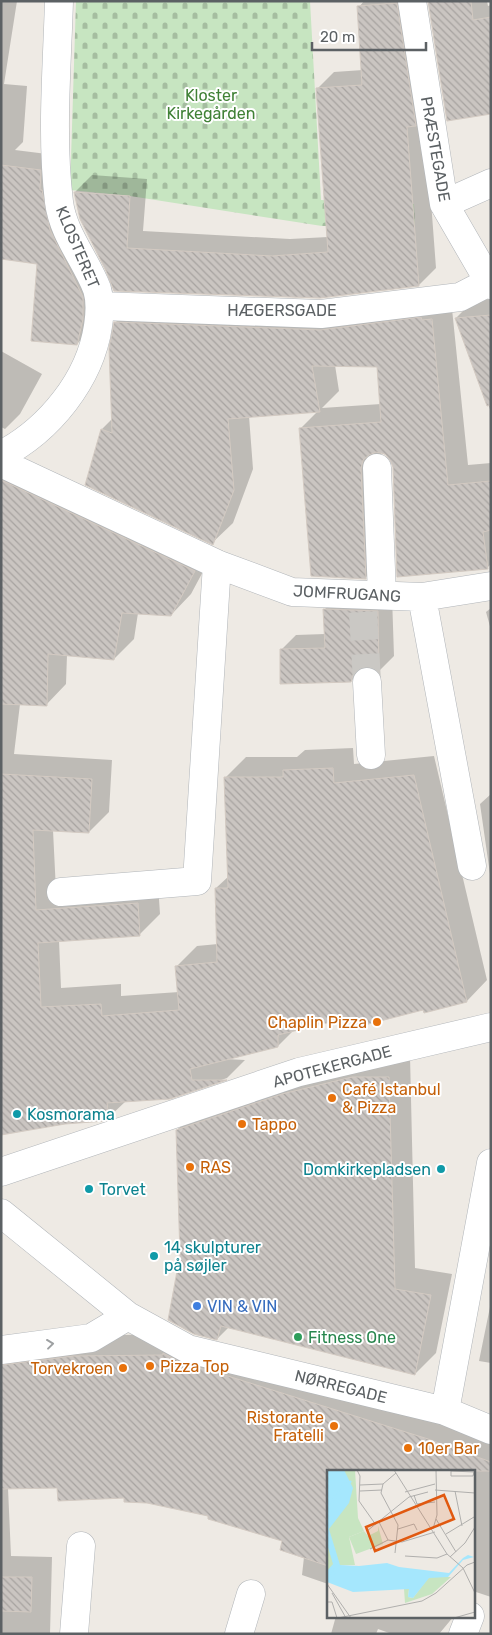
<svg xmlns="http://www.w3.org/2000/svg" width="492" height="1635" viewBox="0 0 492 1635" font-family="Rubik,sans-serif">
<style>
.cemetery{fill:url(#cemetery-stones)}
.shadow{fill:#0003;fill-rule:evenodd}
.building{fill:url(#building-back-hatch);stroke:#d3cac2}
.lines{fill:none;stroke-linecap:round;stroke-linejoin:round}
.minor-tunnel{stroke:#cac8c4;stroke-width:28;stroke-dasharray:28 14;stroke-linecap:butt}
.minor-casing{stroke:#b1b5b9;stroke-width:29}
.minor{stroke:#fff;stroke-width:28}
.oneway{stroke:#9da0a2}
.food-dot{fill:#e8710a;stroke:#fff;stroke-width:2}
.culture-dot{fill:#0f9aa8;stroke:#fff;stroke-width:2}
.shop-dot{fill:#3f7fe0;stroke:#fff;stroke-width:2}
.leisure-dot{fill:#2e9e5b;stroke:#fff;stroke-width:2}
.labels{text-anchor:middle;stroke-width:4;stroke-linejoin:round;paint-order:stroke}
.park-label{font-size:16px;fill:#408136;stroke:#fff}
.street-label{font-size:16px;fill:#5c6164;stroke:#fff}
.food-label{font-size:16px;fill:#c56008;stroke:#fff;text-anchor:start}
.culture-label{font-size:16px;fill:#0d838f;stroke:#fff;text-anchor:start}
.shop-label{font-size:16px;fill:#366cbe;stroke:#fff;text-anchor:start}
.leisure-label{font-size:16px;fill:#27864d;stroke:#fff;text-anchor:start}
.inset-river{fill:none;stroke:#a5e7fd;stroke-width:2.5}
.inset-road{fill:none;stroke:#b0afad;stroke-width:1}
.view{fill:#e15910;fill-opacity:0.15;stroke:#e15910;stroke-width:2.5}
.inset-edge{fill:none;stroke:#5c6164;stroke-width:2.5}
</style>
<defs>
<pattern id="cemetery-stones" width="16" height="16" patternUnits="userSpaceOnUse" patternTransform="scale(1.25)"><rect width="16" height="16" fill="#c7e5c1"/><path d="M2 7V4a2 2 0 0 1 4 0v3zM10 15v-3a2 2 0 0 1 4 0v3z" fill="#a5bda0"/></pattern>
<pattern id="building-back-hatch" width="6" height="6" patternUnits="userSpaceOnUse" patternTransform="scale(1.25)"><rect width="6" height="6" fill="#cac5c1"/><path d="M-1 5l2 2M0 0l6 6M5-1l2 2" fill="none" stroke="#a7a3a0"/></pattern>
</defs>
<rect width="100%" height="100%" fill="#eeeae4"/>
<!-- cemetery -->
<path class="cemetery" d="M76,1H310L321,200L414,204L415,225L322,226L130,196L70,190Z"/>
<!-- shadow -->
<path class="shadow" d="M1,1H17L4,84L27,86L23,142L15,150L55,155L98,282L92,328L77,344L38,263L1,258Z
M364,1H416L436,268L419,285L114,290L75,192L92,175L147,179L143,231L290,239L328,237L317,89L334,72L363,70L359,7Z
M429,1H487L488,6L491,5V113Z
M451,299L468,465L491,463V564L487,568L394,467L392,459L381,452L386,558L365,578L301,428L318,411L249,416L253,469L233,523L212,543L102,429L113,418L115,323L136,302ZM335,365L378,366L381,404L322,408L339,391Z
M491,299V412L456,318L474,300Z
M1,351L42,374L20,414L5,429L1,427Z
M1,466L214,551L191,594L171,615L138,613L134,639L114,659L67,655L66,684L46,705L20,704L14,754L112,760L109,812L89,832L53,830L56,891L158,884L160,914L140,934L59,940L61,988L121,984V996L179,992L177,966L197,946L218,944L216,888L229,876L225,778L246,757H297L305,750L353,748L354,764L434,756L487,980L467,1001L425,1011L424,1008L351,1016L294,1030L278,1046L225,1059L245,1060L227,1078L170,1098L126,1101L108,1118L64,1122L1,1133Z
M340,594L392,596L394,656L379,671L374,667L367,665L351,681L281,650L296,635L325,634V609Z
M491,608V630L486,612Z
M491,794V881L480,804Z
M410,1056L415,1268L452,1274L436,1353L415,1374L229,1327L217,1339L181,1255L177,1130L198,1109Z
M491,1302V1363L479,1361Z
M183,1334L206,1343L491,1433V1597L473,1591V1471H328V1584L302,1575L304,1557L284,1540L210,1515L125,1497L58,1486L8,1488L11,1556L52,1557L50,1634H1V1337Z
M336,1616H454L439,1634H392L378,1629L376,1634H331Z"/>
<!-- building -->
<path class="building" d="M428,1H471L473,20L491,17V114L447,121Z
M397,3L416,126L407,127L419,286L320,298L114,291L106,271L80,219L74,192L130,196L127,248L272,256L328,252L316,88L362,85L357,6Z
M1,165L41,170L40,190H42L50,230L83,297V319L77,345L31,341L37,264L1,259Z
M491,315V405L487,406L455,318Z
M421,317L422,320L432,319L448,485L491,481V530L483,532L488,569L397,577L393,467L390,460L385,454L376,452L369,455L363,460L361,469L366,579L311,576L299,428L381,422L377,367L312,366L320,412L228,419L234,490L213,545L85,485L101,429L112,433L109,348L114,322L321,330Z
M1,480L195,571L171,616L122,613L114,660L48,654L47,706L1,704Z
M323,609L378,611L379,672L374,668L366,666L358,669L353,675L351,682L280,684V649L325,648Z
M333,768L334,783L414,775L467,1002L424,1013L423,1010L353,1028L351,1017L278,1035V1047L190,1069L192,1080H227L170,1099L107,1103L109,1119L105,1121L65,1124L1,1135V774L92,779L89,833L33,830L36,910L138,903L140,936L38,943L41,1007L101,1004L102,1016L179,1010L175,966L217,962L215,888H228L224,777H283V770Z
M352,1077H389L395,1289L431,1295L415,1375L221,1326L217,1340L194,1334L168,1320L180,1255L176,1130L282,1094Z
M163,1353L184,1364L215,1372L428,1439L491,1462V1471H328V1566L280,1550L282,1541L208,1519V1516L147,1503L124,1502V1498L58,1501L57,1488L1,1489V1365L74,1356L163,1355Z
M1,1577H32L31,1612L1,1611Z"/>
<g class="lines">
<!-- minor-tunnel -->
<path class="minor-tunnel" d="M363,612L367,682"/>
<defs>
<path id="minor" d="M412,1L444,204L491,285
M444,204L491,183
M101,306L321,314L460,297L489,282
M1,455C49,430 90,380 98,326C100,313 101,302 97,289C86,260 63,234 59,202C51,136 57,68 59,1
M1,463L217,564L292,592L422,597L491,586
M377,468L382,595
M422,597L472,866
M367,682L371,755
M61,892L197,881L217,564
M1,1172L299,1072L491,1027
M1,1213L128,1316L188,1349L445,1411L491,1430
M1,1350L91,1338L128,1316
M445,1411L491,1163
M74,1634L81,1546
M239,1634L251,1594
M463,1634L470,1616"/>
</defs>
<!-- minor casing -->
<use href="#minor" class="minor-casing"/>
<!-- minor -->
<use href="#minor" class="minor"/>
</g>
<!-- one-way arrows -->
<defs><path id="oneway-chevron" d="M-2-3.5L2.5 0L-2 3.5" fill="none" stroke-width="1.6" stroke-linecap="round" stroke-linejoin="round" transform="scale(1.25)"/></defs>
<use class="oneway" href="#oneway-chevron" transform="translate(50 1344) rotate(-7)"/>
<!-- markers -->
<g class="food-dot">
<circle cx="377" cy="1022" r="5"/>
<circle cx="332" cy="1098" r="5"/>
<circle cx="242" cy="1124" r="5"/>
<circle cx="190" cy="1167" r="5"/>
<circle cx="150" cy="1366" r="5"/>
<circle cx="123" cy="1368" r="5"/>
<circle cx="334" cy="1426" r="5"/>
<circle cx="408" cy="1448" r="5"/>
</g>
<g class="culture-dot">
<circle cx="17" cy="1114" r="5"/>
<circle cx="441" cy="1169" r="5"/>
<circle cx="89" cy="1189" r="5"/>
<circle cx="154" cy="1256" r="5"/>
</g>
<circle class="shop-dot" cx="197" cy="1306" r="5"/>
<circle class="leisure-dot" cx="298" cy="1337" r="5"/>
<g class="labels">
<!-- park labels -->
<g class="park-label">
<text x="211" y="101">Kloster<tspan x="211" dy="18">Kirkegården</tspan></text>
</g>
<!-- street labels -->
<g class="street-label">
<text transform="translate(436 149) rotate(80)" y="6">PRÆSTEGADE</text>
<text transform="translate(78 247) rotate(67)" y="6">KLOSTERET</text>
<text x="282" y="316">HÆGERSGADE</text>
<text transform="translate(347 593) rotate(3)" y="6">JOMFRUGANG</text>
<text transform="translate(332 1066) rotate(-15)" y="6">APOTEKERGADE</text>
<text transform="translate(341 1386) rotate(14)" y="6">NØRREGADE</text>
</g>
<!-- food labels -->
<g class="food-label">
<text x="367" y="1028" text-anchor="end">Chaplin Pizza</text>
<text x="342" y="1095">Café Istanbul<tspan x="342" dy="18">&amp; Pizza</tspan></text>
<text x="252" y="1130">Tappo</text>
<text x="200" y="1173">RAS</text>
<text x="160" y="1372">Pizza Top</text>
<text x="113" y="1374" text-anchor="end">Torvekroen</text>
<text x="324" y="1423" text-anchor="end">Ristorante<tspan x="324" dy="18">Fratelli</tspan></text>
<text x="418" y="1454">10er Bar</text>
</g>
<!-- culture labels -->
<g class="culture-label">
<text x="27" y="1120">Kosmorama</text>
<text x="431" y="1175" text-anchor="end">Domkirkepladsen</text>
<text x="99" y="1195">Torvet</text>
<text x="164" y="1253">14 skulpturer<tspan x="164" dy="18">på søjler</tspan></text>
</g>
<!-- shop labels -->
<g class="shop-label">
<text x="207" y="1312">VIN &amp; VIN</text>
</g>
<!-- leisure labels -->
<g class="leisure-label">
<text x="308" y="1343">Fitness One</text>
</g>
</g>
<!-- overview -->
<g transform="translate(327 1470)">
<rect width="148" height="148" fill="#eeeae4"/>
<path d="M51,56L56,74L29,84L22,67L37,61L41,66L51,61Z" fill="#c7e5c1"/>
<path d="M0,0H28L31,48L37,61L22,67L28,95H13L0,101ZM102,107H124L105,124L78,133L77,119H82L81,127L86,128Z" fill="#c7e5c1"/>
<path d="M0,0H17L26,18L22,33L2,59L13,95L32,96L60,93L72,97L122,103L136,88L141,85L147,87L136,90L121,107L102,108L86,128L81,127L82,119L26,122L0,112V101L6,94L0,74Z" fill="#a5e7fd"/>
<path class="inset-river" d="M0,35L6,24L21,13M0,44L6,30L24,11M0,62L10,95L7,103L0,108M0,66L8,95L0,106"/>
<path class="inset-road" d="M30,0L33,6L32,31L49,55M67,0L120,84L136,98L148,123M147,2L146,6H124V1L148,2M33,15L56,14M108,20L148,23M33,21L55,20M128,21L135,56M78,22L108,14M87,25L90,34L108,32M148,32V48M109,49L129,82M52,52L61,70M71,59L87,54L90,60M106,59L110,45L109,0M40,61L82,27L101,22M119,64L147,47M43,79L61,70L75,72L108,62M68,83L71,55L54,23L56,14L69,3M78,86L110,88L120,84M123,87L138,73L148,57M0,114L24,148M5,123L19,148M0,132H5L10,148M11,148L95,131L109,123L140,95L148,92M127,148L148,142"/>
<path class="view" d="M117,25L127,49L48,81L39,57Z"/>
<rect width="148" height="148" class="inset-edge"/>
</g>
<!-- border -->
<rect width="492" height="1635" fill="none" stroke="#5c6164" stroke-width="5"/>
<!-- scale -->
<path d="M312 42v8h114v-8" fill="none" stroke="#5c6164" stroke-width="2.5"/>
<text x="320" y="42" font-size="15" fill="#5c6164" stroke="#ffffff" stroke-width="4" paint-order="stroke">20 m</text>
</svg>
